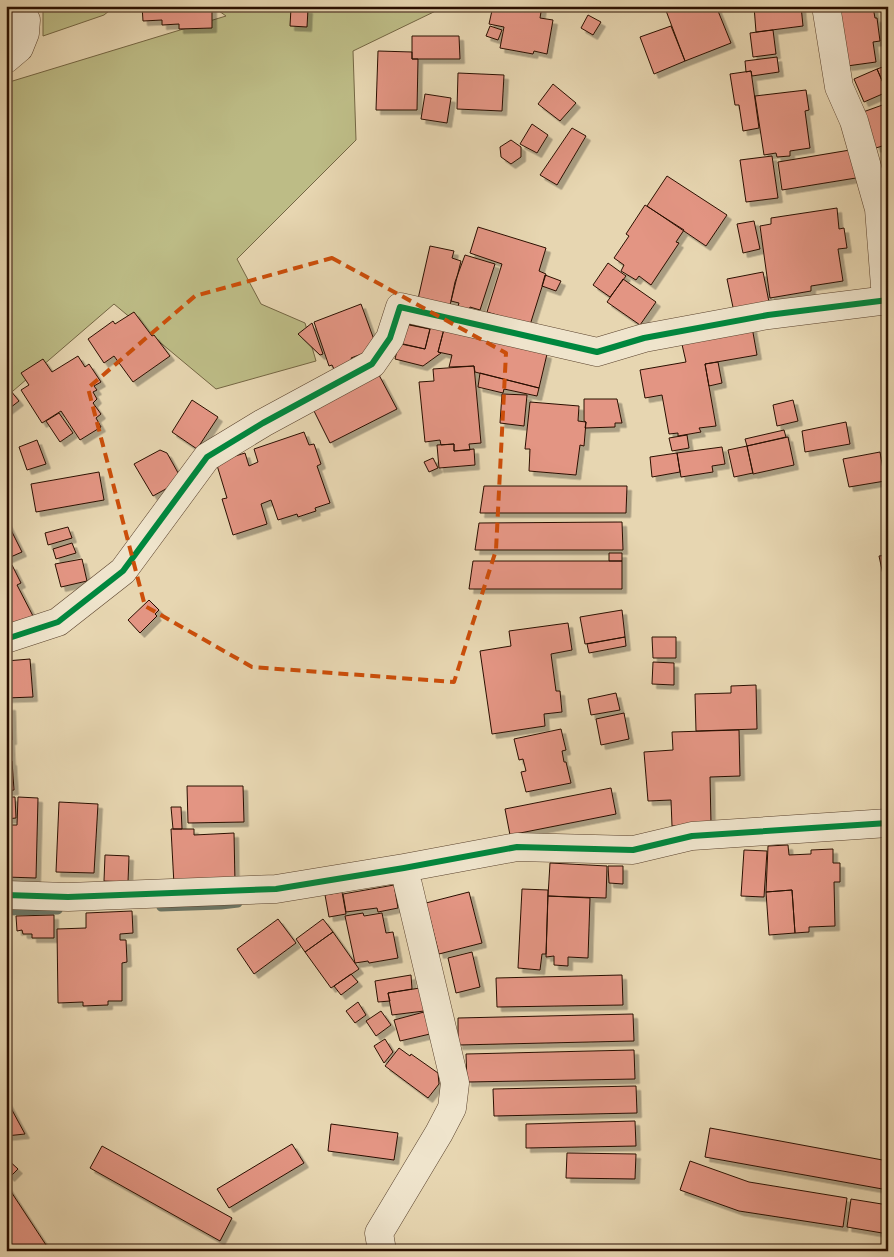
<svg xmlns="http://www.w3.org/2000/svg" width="894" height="1257" viewBox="0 0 894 1257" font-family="Vollkorn,serif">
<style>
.green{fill:#bdbc86;stroke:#746643}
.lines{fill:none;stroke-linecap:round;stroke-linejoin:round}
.stream{stroke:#6b7565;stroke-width:9}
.building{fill:#e39583;stroke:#2a0f00;filter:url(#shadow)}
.minor-casing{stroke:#59412c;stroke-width:29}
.minor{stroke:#efe4cc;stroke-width:28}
.cycleway-casing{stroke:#efe4cc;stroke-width:9}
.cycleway{stroke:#00873e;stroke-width:6}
.marked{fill:none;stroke:#cc4e0a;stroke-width:4;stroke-dasharray:10 6;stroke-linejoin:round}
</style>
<defs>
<filter id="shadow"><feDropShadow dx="4.5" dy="4.5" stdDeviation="0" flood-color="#0004"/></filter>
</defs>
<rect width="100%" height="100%" fill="#e7d6b1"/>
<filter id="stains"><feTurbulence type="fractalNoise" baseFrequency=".004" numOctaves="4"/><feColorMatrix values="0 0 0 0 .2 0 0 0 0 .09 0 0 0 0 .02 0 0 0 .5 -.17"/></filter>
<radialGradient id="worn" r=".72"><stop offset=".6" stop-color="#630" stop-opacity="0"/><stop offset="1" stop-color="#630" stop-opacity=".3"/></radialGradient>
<!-- green -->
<path class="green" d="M41,6H115L104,15L43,36V9Z
M212,6H446L353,51L356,140L237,259L261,304L305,323L316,361L216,389L114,304L6,397V83L226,16Z"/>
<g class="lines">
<!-- stream -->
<path class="stream" d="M161,907L221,905L238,903
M6,911L58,910"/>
</g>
<!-- building -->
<path class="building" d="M142,6H212V28L179,29V24L162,25V20L143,21Z
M493,6H542L540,18L553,20L547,54L534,51L533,54L500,48L504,27L489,24Z
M670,6H716L731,43L685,61L665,8Z
M754,6H801L803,26L756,32Z
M873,7L875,18H877L880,41L873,42L876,62L847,66L840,12Z
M291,8L308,9L307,27L290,26Z
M588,15L601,22L593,35L581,28Z
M490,26L502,30L498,40L486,36Z
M671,26L685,61L654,74L640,37Z
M773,30L776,54L753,57L750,33Z
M412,36H459L460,59H412Z
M378,51L412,52V59H418L417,110H376Z
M777,57L779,72L752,76L751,71L746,72L745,61Z
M888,65V92H887L877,69Z
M877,69L887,92L864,102L854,79Z
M751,71L759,128L743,131L739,105H735L730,74Z
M458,73L504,75L502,111L457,109Z
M553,84L576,103L560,121L538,104Z
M806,90L809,110L805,111L810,148L790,151V156L777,157L776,153L764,155L755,96Z
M425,94L451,98L447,123L421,119Z
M888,103V144L876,148L863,112Z
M532,124L548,135L537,153L520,144Z
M572,128L586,136L557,185L540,175Z
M511,140L521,147V157L511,164L501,157L500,147Z
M850,150L856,178L782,190L778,162Z
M772,156L778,198L746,202L740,160Z
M667,176L727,215L706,246L647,206Z
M645,205L684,230L676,242L679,243L651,285L639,276L636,280L621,271L624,265L614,258L629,236L626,234Z
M837,208L839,229L844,228L847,248L838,249L843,281L811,286V291L770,298L760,226L771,224V218Z
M754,221L760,249L743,253L737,224Z
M478,227L546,248L539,271L546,274L530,325L487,312L502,264L470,253Z
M430,246L454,251L452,258L461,261L450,305L418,299Z
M465,255L495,264L480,310L470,307L468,312L457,309L459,303L451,301L455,282Z
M608,263L626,276L610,297L593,285Z
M763,272L769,302L734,312L727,279Z
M545,275L561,281L556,291L542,286Z
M623,279L656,302L640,325L607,302Z
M361,304L377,348L351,358L354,364L335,371L332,365L329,366L314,322Z
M134,312L152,336L154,335L170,356L133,382L114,356L104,363L88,339L113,321L115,324Z
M406,320L444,329L438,352L441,353L423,366L395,359L399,343L425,349L430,329L404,324Z
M312,323L323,354L320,355L298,334Z
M403,323L430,329L425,349L396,343Z
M752,327L757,355L705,364L716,426L699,428L701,432L678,436V433L669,434L662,395L645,398L640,370L686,362L681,340Z
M444,329L547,354L539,388L475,372L474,366L449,367L452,355L438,352Z
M78,356L85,367L89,364L101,382L94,386L97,390L93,392L97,399L93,403L101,414L96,418L101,427L80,440L61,411L42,423L21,390L29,385L21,373L43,359L52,372Z
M718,362L722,383L709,386L705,364Z
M474,366L481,443L469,444L470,450L454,451V444L441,445L440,440L425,442L419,382L434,381L433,369Z
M480,373L539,388L537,396L504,389L503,393L478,387Z
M379,375L397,409L330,443L313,409Z
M11,391L19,401L6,411V394Z
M502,394L527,395L524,426L500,423Z
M584,399H617L622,423H615V427L585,428L586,422L584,421Z
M192,400L218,417L197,449L172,432Z
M793,400L798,421L777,426L773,405Z
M530,402L579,406L578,421L586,422L584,446L580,445L576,475L529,471L530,449H525Z
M59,413L73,433L60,442L46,421Z
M846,422L850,444L805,452L802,431Z
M784,430L786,437L747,446L745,439Z
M304,432L309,445L314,444L321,464L317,466L330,503L315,508L316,511L298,517L297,514L278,520L271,500L261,504L267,524L233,535L222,499L227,498L216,462L245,453L249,466L258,462L254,449Z
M687,435L689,448L672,451L669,438Z
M788,437L794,465L753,474L747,446Z
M37,440L46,464L27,470L19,447Z
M454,444V451L474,449L475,465L439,468L437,445Z
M747,446L753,473L734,477L728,450Z
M722,447L725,464L712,466L713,472L681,477L677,453Z
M160,450L167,453L182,480L153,496L134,464Z
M880,452L885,481L849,487L843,459Z
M677,453L680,472L652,477L650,457Z
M433,458L438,468L429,472L424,462Z
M99,472L104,500L36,512L31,484Z
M484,486H627L626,513H480Z
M7,522L22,552L6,559V522Z
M622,522L623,550H475L479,523Z
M68,527L72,538L48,545L45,533Z
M72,543L76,553L56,559L53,549Z
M609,553H622V561H609Z
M888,555V598L879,556Z
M82,559L87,581L61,587L55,564Z
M473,561H622V589H469Z
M6,565L7,567L12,565L21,583L17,585L33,616L6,630Z
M149,600L159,610L155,614L157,616L140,633L128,620Z
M622,610L625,637L585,644L580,617Z
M568,623L572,650L551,654L556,691H560L562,712L544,714L545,726L492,734L480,651L511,646L509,631Z
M625,637L626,646L589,653L587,644Z
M652,637H676V658H653Z
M30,659L33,697L6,698V661Z
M653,662L674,663V685L652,684Z
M756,685L757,729L696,731L695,694L731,693V686Z
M616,693L620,710L591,715L588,699Z
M6,706H11L12,740H10L11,761H12L14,790L6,791Z
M624,713L629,739L601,745L596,719Z
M561,729L566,750L562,751L564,762H566L571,783L526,792L521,772L526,771L523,759L519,760L514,739Z
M739,730L740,776L710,777L711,824L672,826L671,800L648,801L644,752L673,750L672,732Z
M187,786H243L244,822L188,823Z
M611,788L616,814L510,835L505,809Z
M6,797H15L16,818L6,819Z
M18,797L38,798L36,878L6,877V825H17Z
M59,802L98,804L94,873L56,872Z
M171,807H181L182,829H173Z
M171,829H194V835L234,833L235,883L174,885Z
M788,845L789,855L811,854V850L833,849V863H840V882H834L835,926L809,927V932L795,933L792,890L766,892L768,846Z
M744,850L767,851L764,897L741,896Z
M105,855L129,856L128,882L104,881Z
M550,863L607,866L606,898L548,896Z
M608,866H623V884L609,883Z
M394,885L398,908L378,912L377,908L346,912L343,894Z
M522,889L548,890L546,954H542L540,970L518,968Z
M792,890L795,933L769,935L766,892Z
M342,892L346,914L329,917L325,895Z
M469,892L482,943L439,954L426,903Z
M548,896L590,898L588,958L568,957V966L554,965V956L546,957Z
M132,911L133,933L120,934V940H126L127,962L122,963V1001H108V1005L83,1006V1002L58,1003L57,929L86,928V913Z
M363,913L364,916L382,913L386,933L393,932L398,958L369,963L368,961L355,963L345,916Z
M54,915V938H32V934H23L22,930L17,931L16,916Z
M278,919L296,943L254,974L237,949Z
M323,919L333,932L305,952L296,939Z
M333,932L359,969L331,988L305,952Z
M472,952L480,987L456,993L448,958Z
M351,974L358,982L341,995L334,986Z
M411,975L412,989L388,993L390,1001L378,1002L375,981Z
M622,975L623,1005L497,1007L496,978Z
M420,988L424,1011L392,1015L388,993Z
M358,1002L366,1015L355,1023L346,1011Z
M381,1011L391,1025L376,1036L366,1021Z
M424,1012L430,1034L400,1041L394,1020Z
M633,1014L634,1041L458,1045V1018Z
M385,1039L393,1052L384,1063L374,1046Z
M399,1048L410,1056L411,1054L438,1073L439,1084L428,1098L385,1066Z
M634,1050L635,1079L467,1082L466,1054Z
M636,1086L637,1113L494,1116L493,1089Z
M6,1099L25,1134L6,1136Z
M635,1121L636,1146L526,1148V1124Z
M331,1124L398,1133L394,1160L328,1151Z
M710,1128L888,1161V1190L705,1157Z
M292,1144L304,1163L229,1208L217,1189Z
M102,1146L232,1218L220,1241L90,1168Z
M567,1153L636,1154L635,1179L566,1178Z
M6,1158L18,1169L10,1177L6,1173Z
M690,1161L749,1182L847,1198L843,1227L739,1211L680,1190Z
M6,1184L48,1248L44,1251H12L6,1242Z
M851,1199L888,1205V1234L847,1227Z"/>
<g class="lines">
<defs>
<path id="minor" d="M826,6L839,87L854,121L879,209L886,299
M6,59L19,48L25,33L26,20L19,6
M6,639L58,622L123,571L207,457L263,423L372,364L390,338L400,307L597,352L644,338L768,315L888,300
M6,895L68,897L276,889L404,868L517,847L633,850L692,836L888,823
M382,1251L379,1233L439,1133L452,1108L455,1083L404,868"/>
</defs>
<!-- minor casing -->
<use href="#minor" class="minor-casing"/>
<!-- minor -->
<use href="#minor" class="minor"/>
<defs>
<path id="cycleway" d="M6,639L58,622L123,571L207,457L263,423L372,364L390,338L400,307L597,352L644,338L768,315L888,300
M6,895L68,897L276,889L404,868L517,847L633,850L692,836L888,823"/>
</defs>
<!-- cycleway casing -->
<use href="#cycleway" class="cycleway-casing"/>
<!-- cycleway -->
<use href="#cycleway" class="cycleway"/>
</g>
<!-- marked area -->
<path class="marked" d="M332,258L506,353L496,550L454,682L252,667L145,606L88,388L195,296Z"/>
<!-- margin -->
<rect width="894" height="1257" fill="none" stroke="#e7d6b1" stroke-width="25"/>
<rect x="8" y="8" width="879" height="1242" fill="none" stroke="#2a0f00" stroke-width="2.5"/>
<rect x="12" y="12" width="869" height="1232" fill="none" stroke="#2a0f00"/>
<rect width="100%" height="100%" filter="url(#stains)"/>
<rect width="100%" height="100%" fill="url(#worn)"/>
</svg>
